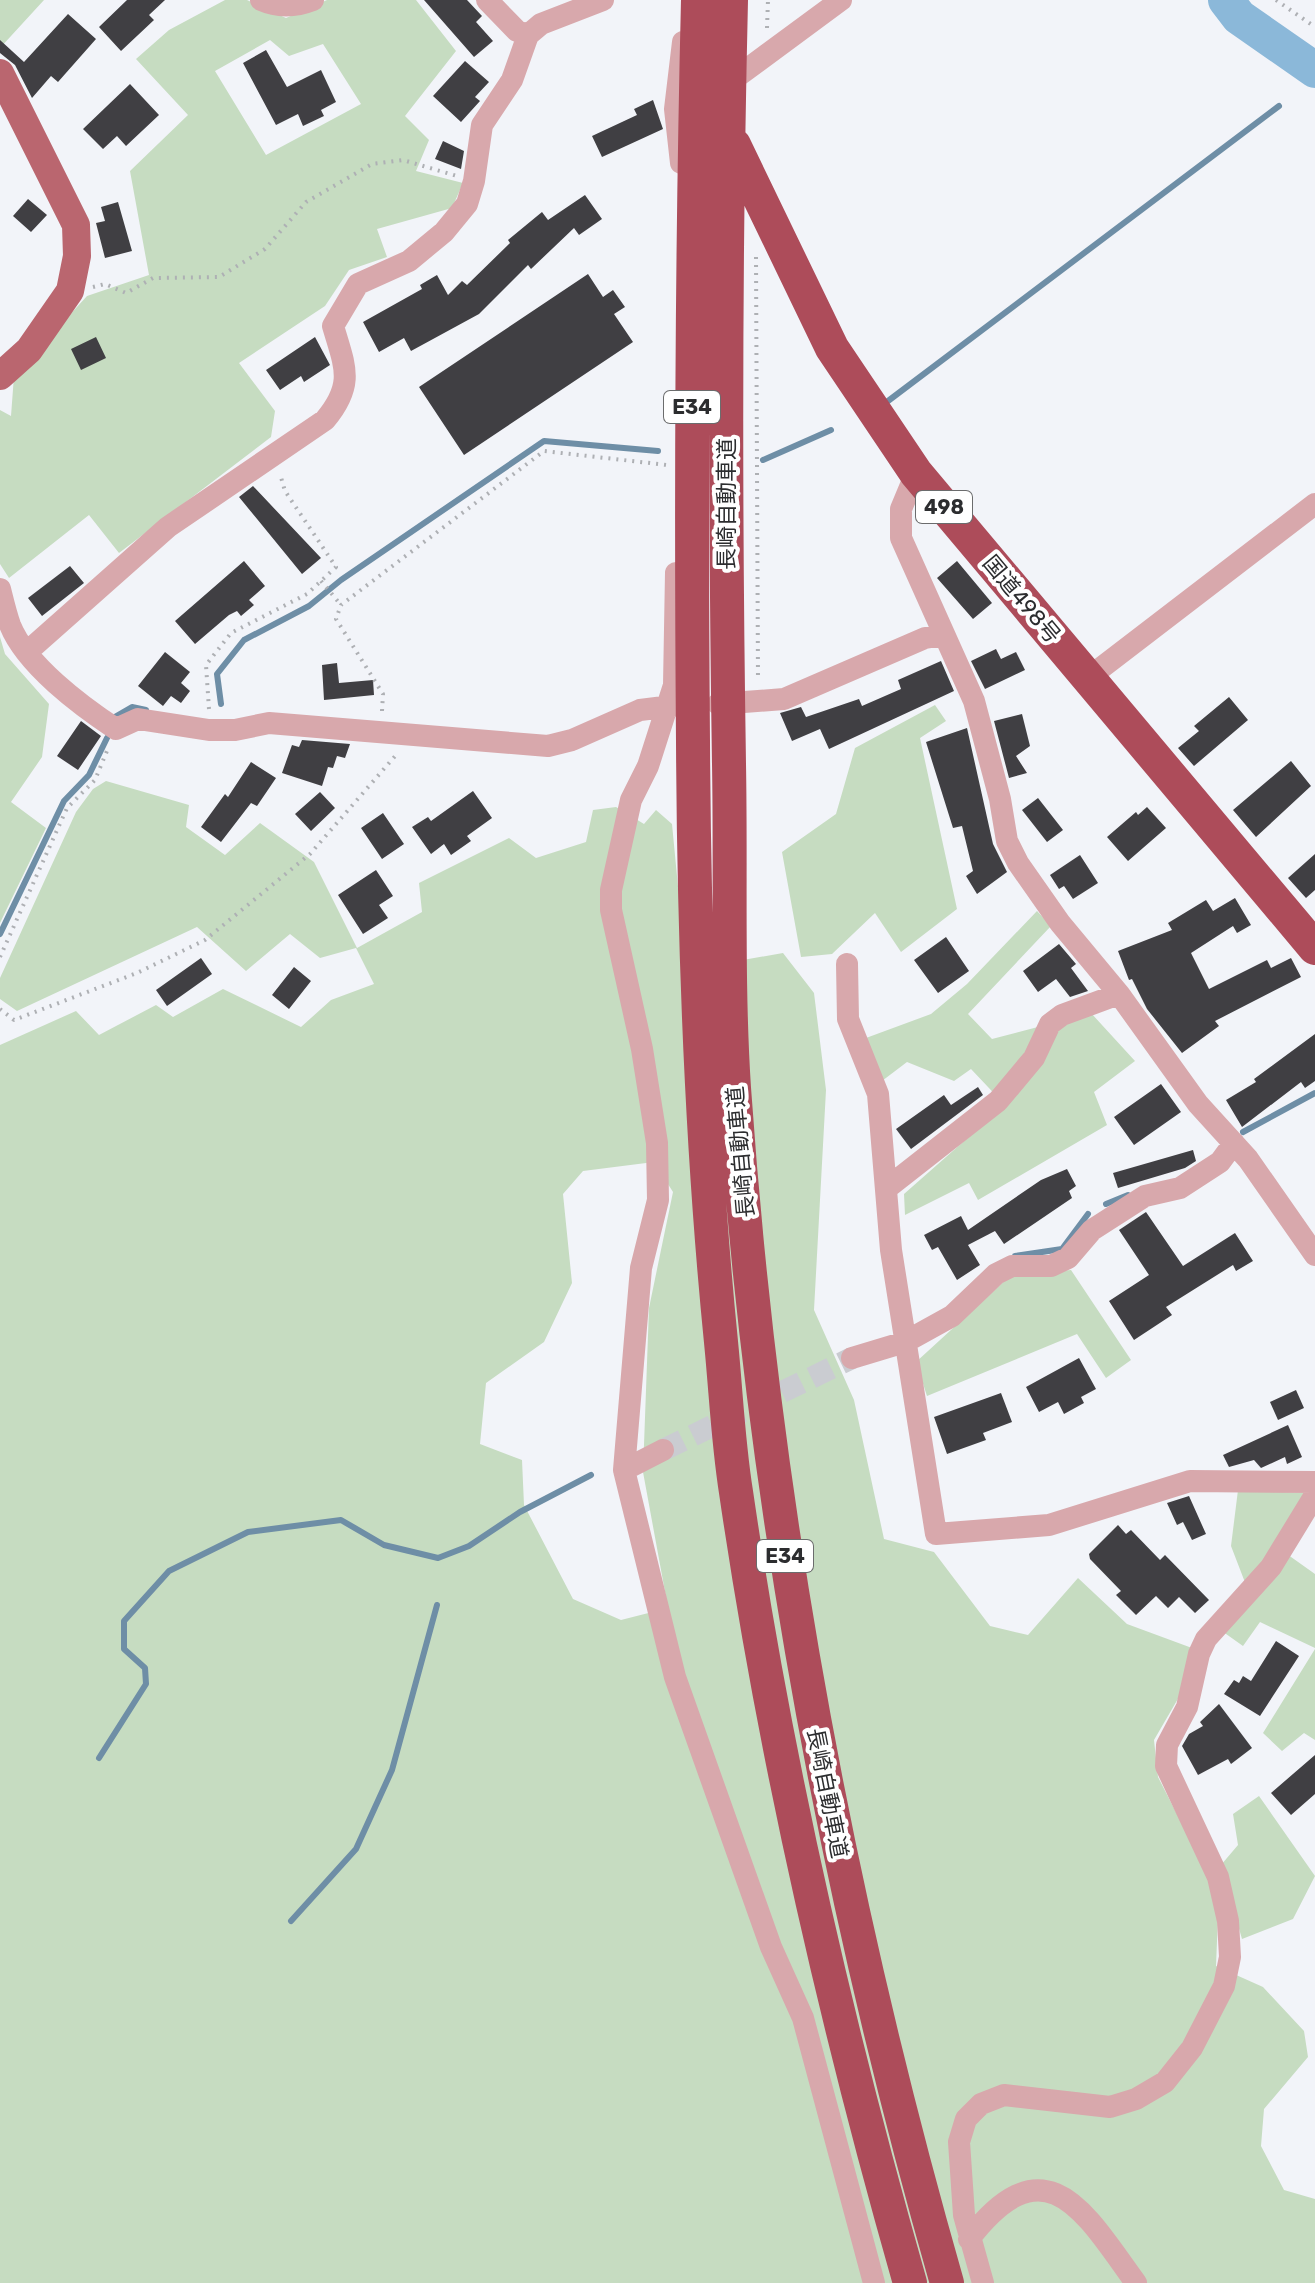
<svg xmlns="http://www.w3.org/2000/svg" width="1315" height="2283" viewBox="0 0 1315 2283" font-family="Rubik,'Noto Sans JP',sans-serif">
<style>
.green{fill:#c6dcc1;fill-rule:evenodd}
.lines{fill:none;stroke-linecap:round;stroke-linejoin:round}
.stream{stroke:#6e8ea6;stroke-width:6}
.river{stroke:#8bb8d9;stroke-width:36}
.building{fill:#403f43}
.minor-tunnel{stroke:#caccd1;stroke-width:22;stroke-dasharray:22 11;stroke-linecap:butt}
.path{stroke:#aeb0b4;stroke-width:4;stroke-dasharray:2 6;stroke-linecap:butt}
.minor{stroke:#d8a8ac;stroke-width:22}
.major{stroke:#ba666f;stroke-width:28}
.highway{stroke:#ad4c5a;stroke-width:34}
.labels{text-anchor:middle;stroke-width:8;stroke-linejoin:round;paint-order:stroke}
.shield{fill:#fff;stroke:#6b6c6d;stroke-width:2}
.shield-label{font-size:20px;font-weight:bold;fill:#2c2d2f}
.street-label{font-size:22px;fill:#2c2d2f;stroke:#fff}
</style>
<rect width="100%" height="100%" fill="#f2f4f9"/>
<!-- green -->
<path class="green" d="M0,0H44L0,48Z
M225,0H247L286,18L327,0H416L456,51L405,116L429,140L416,171L463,183L452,208L377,229L387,257L349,270L325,306L239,363L275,411L271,437L119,553L89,515L9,578L0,564V410L11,416L14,376L87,296L149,275L130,171L188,115L136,59L169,30ZM270,40L289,56L323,44L361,104L266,155L215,71Z
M0,637L5,654L49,704L42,757L11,802L46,828L0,923Z
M935,705L946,721L920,738L957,909L901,952L875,913L832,954L801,957L782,852L836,814L855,748Z
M106,781L189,805L186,827L225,855L260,823L314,862L357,948L422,912L419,883L509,838L536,858L586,842L593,810L616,807L644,824L656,810L672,824L686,970L783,953L814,993L826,1090L814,1310L854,1400L884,1539L934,1552L990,1626L1028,1635L1078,1578L1127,1624L1192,1648L1179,1697L1154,1740L1158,1777L1210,1879L1218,1916L1216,1966L1263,1987L1304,2031L1308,2057L1264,2109L1261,2146L1284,2190L1315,2199V2283H0V1045L76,1011L99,1035L156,1005L173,1017L223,989L301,1027L331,1000L374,984L356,948L320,958L290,934L246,971L197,927L17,1011L0,999V978L76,812L93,789ZM654,1162L673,1192L649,1308L643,1472L668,1608L621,1620L573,1599L524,1505L522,1460L480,1444L486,1383L544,1342L572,1283L563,1194L583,1171Z
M1037,911L1051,926L968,1014L992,1039L1091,1013L1135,1061L1094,1092L1107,1125L978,1200L969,1183L905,1215L904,1194L1005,1105L971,1069L954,1081L907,1062L878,1084L866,1038L931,1014L967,984Z
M1071,1270L1131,1360L1106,1378L1077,1334L927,1396L916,1362L1011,1275Z
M1238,1490L1306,1493L1277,1547L1315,1574V1648L1260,1622L1243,1646L1212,1624L1246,1585L1231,1546Z
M1315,1649V1740L1304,1733L1282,1751L1263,1733Z
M1259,1796L1315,1876L1293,1919L1242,1939L1221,1865L1238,1845L1233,1814Z"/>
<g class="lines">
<!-- stream -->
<path class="stream" d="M888,401L1279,106
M763,460L831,430
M221,704L217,674L244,640L309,606L341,580L544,441L658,451
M113,718L132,707L146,710
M0,934L64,801L89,775L107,738
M1243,1132L1315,1093
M1106,1204L1128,1195
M1015,1256L1062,1249L1088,1214
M99,1758L146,1684L145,1668L124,1649V1621L169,1571L248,1532L341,1520L384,1545L438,1558L469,1546L520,1512L591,1475
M291,1921L356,1849L392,1770L437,1605"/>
<!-- river -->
<path class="river" d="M1226,0L1239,17L1315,70"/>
</g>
<!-- building -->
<path class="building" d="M127,0H165L149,15L154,20L121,51L99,27Z
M424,0H467L482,16L476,22L493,41L474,57Z
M68,14L96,39L58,82L51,76L32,98L15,65L0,53V40L24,62Z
M266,50L287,87L321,70L336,102L321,110L324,116L303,126L298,114L276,125L243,63Z
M465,61L489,82L475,97L480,101L461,122L433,96Z
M130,84L159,115L126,146L117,136L103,149L83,129Z
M653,100L663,129L602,157L592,136L637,115L634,109Z
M443,141L464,151L461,169L435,159Z
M585,195L602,219L579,235L574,228L531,269L528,265L479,314L411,351L404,338L379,352L363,322L422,289L420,285L437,275L448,295L462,281L467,285L510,243L508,240L542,212L548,220Z
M28,199L47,215L31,232L13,216Z
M118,202L132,251L105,258L96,223L105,221L101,207Z
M588,274L603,297L613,290L625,307L614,314L633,342L464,455L419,387Z
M96,337L106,358L81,370L71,349Z
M315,337L330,365L304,382L301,376L280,390L266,370Z
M253,486L321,558L302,574L239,497Z
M244,561L265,586L249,600L254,605L241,616L237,611L229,615L195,644L175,621Z
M957,561L992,603L973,619L937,578Z
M70,566L84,583L42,616L28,598Z
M996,649L1001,659L1016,652L1025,670L985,689L971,661Z
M165,652L190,672L181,683L190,691L181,703L171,696L163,706L138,686Z
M941,661L954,691L829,749L820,729L792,741L780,713L801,707L806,717L859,699L862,706L901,689L898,680Z
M337,663L339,683L373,680L374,695L324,700L322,665Z
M1229,697L1248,720L1194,766L1178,748L1199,731L1194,726Z
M1022,714L1030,746L1016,756L1027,773L1009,778L994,721Z
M81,721L101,736L78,770L57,756Z
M967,728L993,844L1007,872L977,894L966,876L973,871L962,826L953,828L926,742Z
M302,740L350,744L345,758L337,756L333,768L328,767L322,786L282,773L292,745L299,747Z
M1291,761L1311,786L1256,837L1233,810Z
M251,762L276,778L257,806L251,803L221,842L201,827L225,794L228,797Z
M473,791L492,818L467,836L471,841L451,855L444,844L431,854L412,827L428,817L431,821Z
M320,792L335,808L311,831L295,814Z
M1038,798L1063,830L1047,842L1022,810Z
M1147,807L1166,828L1128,861L1107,837L1136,812L1138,815Z
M383,813L404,844L382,859L361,828Z
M1315,854V890L1306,898L1288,878Z
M1080,855L1098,883L1073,899L1064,886L1059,889L1050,875Z
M376,870L393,896L379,905L388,918L363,934L338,895Z
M1235,898L1251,925L1237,933L1233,926L1191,953L1209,989L1267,960L1271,968L1291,958L1301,977L1215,1021L1219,1026L1182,1053L1147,1009L1132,979L1129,980L1118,951L1172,930L1168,923L1206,900L1213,911Z
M946,937L969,971L938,993L914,960Z
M1059,944L1076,964L1071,968L1088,991L1070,997L1056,979L1038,992L1023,971Z
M201,958L212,974L167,1006L156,990Z
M294,967L311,981L289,1009L272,995Z
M1315,1034V1081L1305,1088L1301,1082L1242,1127L1226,1100L1256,1082L1254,1079Z
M1161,1084L1181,1112L1134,1145L1114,1117Z
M978,1087L983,1095L911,1149L896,1129L944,1095L951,1105Z
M1193,1150L1196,1161L1185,1168L1118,1188L1113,1173Z
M1067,1169L1076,1186L1069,1191L1072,1198L1004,1244L995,1231L968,1245L980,1265L957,1280L938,1247L932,1250L924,1235L961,1216L968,1230L1041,1180Z
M1146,1212L1183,1266L1235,1233L1253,1261L1236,1271L1233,1265L1166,1307L1172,1315L1134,1340L1109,1301L1149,1275L1119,1230Z
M1079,1358L1096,1389L1081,1397L1084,1403L1064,1414L1058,1402L1039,1412L1026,1387Z
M1296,1390L1304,1408L1278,1420L1270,1402Z
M1001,1393L1012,1422L983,1433L986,1440L947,1454L934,1417Z
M1288,1425L1302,1457L1287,1464L1285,1457L1261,1468L1254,1460L1229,1467L1223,1455Z
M1189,1496L1206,1534L1192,1540L1183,1522L1177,1525L1167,1503Z
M1118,1525L1126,1534L1131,1530L1160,1560L1165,1555L1209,1600L1195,1613L1179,1597L1168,1608L1156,1596L1136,1615L1116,1595L1121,1591L1090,1559L1089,1554Z
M1276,1641L1299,1656L1260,1716L1224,1694L1234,1680L1239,1683L1243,1676L1251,1681Z
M1219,1704L1252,1748L1231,1764L1228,1759L1198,1775L1182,1746L1189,1734L1203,1726L1200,1722Z
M1315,1755V1794L1291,1815L1271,1793Z"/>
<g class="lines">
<!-- minor-tunnel -->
<path class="minor-tunnel" d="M663,1450L852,1358"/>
<!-- path -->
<path class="path" d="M1276,0L1315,27
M767,28L768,0
M756,257L758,680
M93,287L105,284L126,293L153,278L219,277L265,249L306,202L372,164L403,160L457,176
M321,581L341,605
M209,709L206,665L231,633L307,594L336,567L285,491L280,474
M382,711L383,694L336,619L341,605L544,451L667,465
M0,957L67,808L95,780L109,746
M0,1009L14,1020L137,973L205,940L310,854L396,755"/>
<!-- minor -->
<path class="minor" d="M261,0C279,8 295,7 313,0
M487,0L517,31L528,35L541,24L603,0
M723,87L841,0
M681,163L675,109L683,42
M916,473L901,509V538L974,701L1000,799L1007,841L1018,863L1060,923L1119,994L1198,1104L1248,1159L1315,1255
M676,573L674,685L648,766L631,800L611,890V910L642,1049L657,1143L658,1200L641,1268L624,1470L675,1677L771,1947L803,2018L874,2283
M0,589C3,601 6,614 10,625C26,665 81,706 116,729L138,719L209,730H235L269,723L548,746L572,740L640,710L680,705
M27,652L168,527L325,420C355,384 345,367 333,326L358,284L409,261L444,232L467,204L474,181L482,125L512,80L528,35
M1088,678L1315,504
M718,704L784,699L925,638L944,635
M847,964L848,1019L878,1094L891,1250L936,1534L1049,1525L1190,1481L1315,1482
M887,1188L998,1101L1034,1058L1050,1024L1062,1015L1119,994
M852,1358L905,1342L952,1316L996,1274L1012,1266H1051L1068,1258L1092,1230L1145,1196L1180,1188L1220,1162L1234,1143
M624,1470L663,1450
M969,2239C1046,2139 1085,2213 1136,2283
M983,2283L964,2215L959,2142L966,2119L981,2104L1004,2095L1110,2107L1136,2099L1165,2082L1192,2048L1224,1986L1230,1957L1228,1921L1218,1877L1166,1766L1167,1745L1187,1707L1199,1654L1206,1639L1271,1567L1315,1495"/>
<!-- major -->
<path class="major" d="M0,73L76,225L77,256L70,291L29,350L0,376"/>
<!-- highway -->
<path class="highway" d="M698,0C692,247 691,494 693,741C694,942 701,1142 721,1342C726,1392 728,1442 736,1492C775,1759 836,2024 910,2283
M731,0C725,255 725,509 729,764C731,872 727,981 734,1088C762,1494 835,1892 947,2283
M734,145L832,348L916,473L1315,948"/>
</g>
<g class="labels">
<!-- shield labels -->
<g class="shield">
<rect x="664" y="391" width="56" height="32" rx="6"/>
<rect x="916" y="491" width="56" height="32" rx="6"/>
<rect x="757" y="1540" width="56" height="32" rx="6"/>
</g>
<g class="shield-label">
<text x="692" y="414">E34</text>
<text x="944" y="514">498</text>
<text x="785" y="1563">E34</text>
</g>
<!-- street labels -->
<g class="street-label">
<text transform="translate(726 504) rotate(-90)" y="8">長崎自動車道</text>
<text transform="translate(1022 599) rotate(50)" y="8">国道498号</text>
<text transform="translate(740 1152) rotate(-95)" y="8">長崎自動車道</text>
<text transform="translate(828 1793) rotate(79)" y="8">長崎自動車道</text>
</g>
</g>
</svg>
